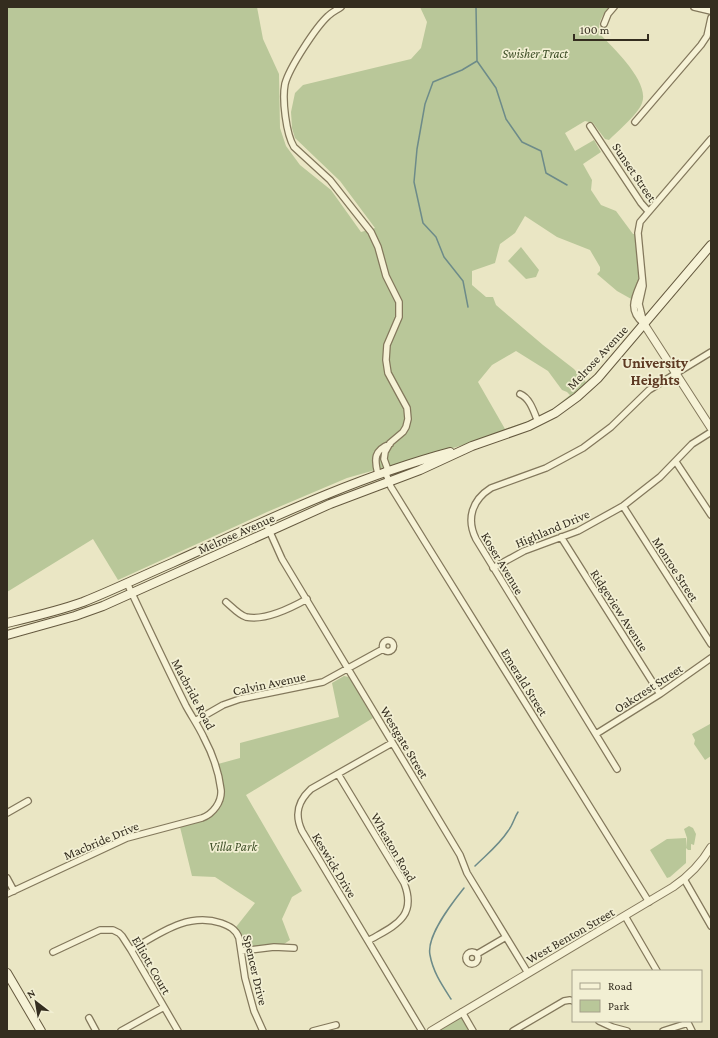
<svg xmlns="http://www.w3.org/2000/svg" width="718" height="1038" viewBox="0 0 718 1038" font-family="'Crimson Pro',serif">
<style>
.green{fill:#b9c799}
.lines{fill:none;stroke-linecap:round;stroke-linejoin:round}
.stream{stroke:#6d8b89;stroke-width:1.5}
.minor-casing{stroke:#83785c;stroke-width:8}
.tertiary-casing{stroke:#83785c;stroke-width:9}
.secondary-casing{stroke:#65593f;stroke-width:10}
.minor{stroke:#f6f2d6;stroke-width:5.5}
.tertiary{stroke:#f6f2d6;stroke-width:7}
.secondary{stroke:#f6f2d6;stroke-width:8}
.labels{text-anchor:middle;stroke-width:3.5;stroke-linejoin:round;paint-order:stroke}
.park-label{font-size:13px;font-style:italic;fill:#3e4f27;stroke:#f2efd3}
.street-label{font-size:13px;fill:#342d1f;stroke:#f2efd3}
.quarter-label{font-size:15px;font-weight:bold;fill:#5d3922;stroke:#f2efd3}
</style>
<rect width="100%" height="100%" fill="#eae6c4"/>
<!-- green -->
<path class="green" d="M7,7H257L263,39L279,74L280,128L286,146L300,165L331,190L361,232L375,228L340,181L295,138L292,128L291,112L295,93L303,85L411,59L421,48L427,22L420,7H609C602,16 597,23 600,34C614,49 650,82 642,103C638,114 618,131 609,140L605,139L593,123L585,121L565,133L575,151L594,140L601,152L583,164L592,180L591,190L601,205L616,211L633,234H635L639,276L638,285L633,300L617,291L597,274L600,271V267L590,250L557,237L525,216L515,233L500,244L495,263L472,271V285L486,297H493L496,305L543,345L574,369L579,375L586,382L590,377L589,381L557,408L541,416L554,408L570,395L567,392L562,390L548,371L516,351L492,365L478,382L505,429L531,420V421L474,442L347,478L267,512L118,580L93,539L7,592Z
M521,247L539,270L536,277L526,279L508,261Z
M344,676L349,677L373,718L246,795L302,891L292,897L282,919L290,940L284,944L246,947C241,943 242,934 236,927L255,903L215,877L192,876L180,827C201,822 227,817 224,788C223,780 220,772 218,764L240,758V743L339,717L332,683Z
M710,724L711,726V756L705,760L694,744L695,740L692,734Z
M689,826L693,828L696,834L694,845L691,844V850H688L686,848L687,838L684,829Z
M686,838V863L670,877L667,878L650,850L667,839Z
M464,1015L473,1031H437Z"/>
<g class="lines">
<!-- stream -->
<path class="stream" d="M477,61L496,88L506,119L522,142L541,151L546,173L567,185
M468,307L463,281L444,257L436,237L423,223L414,182L417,149L425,104L433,82L462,70L477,61L476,7
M475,866C486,855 499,845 508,831C513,825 514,818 518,812
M451,999C442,985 433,972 430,955C426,936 452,903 464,888"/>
<defs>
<path id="minor" d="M341,7C337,10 332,12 328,16C316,27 289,68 285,84C282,99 286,134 294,147L330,180L371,232L378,247L386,276L399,302V317L387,345L386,360L388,373L407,408L408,419L406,427L403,432L390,443L385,452L384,459L388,470
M694,7L711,11
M604,24L608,14L614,7
M635,122L701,45L707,36L711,18
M590,126L641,203L648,211
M642,280C635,297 627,310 644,324
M644,324L639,304L643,286L638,233L640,222L646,215L711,139
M520,394C530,398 534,412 538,422
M676,462L711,515
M385,471L391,487L425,542L649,902
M378,474C374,459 374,450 390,444
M623,506L711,644
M265,521L282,559L460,855L467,873L528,973
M561,537L660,694
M493,568L524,551L578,531L623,506L660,477L692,444L711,432
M226,602C232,607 239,615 246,617C265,621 291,608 307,599
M382.5 646a5.5 5.5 0 1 1 11 0a5.5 5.5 0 1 1-11 0Z
M195,721L223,705L240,699L323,682L383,649
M596,734L660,694L711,658
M392,743L311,789C298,801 294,814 302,831L422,1031
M617,769L476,539C466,519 472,500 491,488L546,468L583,448L611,427L649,390L711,352
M338,774L404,883C418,918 393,926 368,941
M7,813L28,801
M7,878L14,891
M684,879L711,926
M7,894L127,838L202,818C213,814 222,802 221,790C219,773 212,753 204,738C199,727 192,717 186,706C166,666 147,625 127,583
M625,916L657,971
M131,950C159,934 187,912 221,923C229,926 236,929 239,938L245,978L254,1011L263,1031
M241,951L274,947L294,948
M466 958a6 6 0 1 1 12 0a6 6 0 1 1-12 0Z
M53,952L100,930H113L119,933L122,936L131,950L178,1031
M477,954L506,937
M462,1012L473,1031
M89,1018L96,1031
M599,1021L612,1027L627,1031
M687,1021L692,1031
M121,1031L164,1007
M313,1031L336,1025
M513,1031L564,1001L570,1000L573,1001
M663,1031L688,1023"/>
<path id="tertiary" d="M644,324L711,428
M431,1031L673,887C689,876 701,864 711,847"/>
<path id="secondary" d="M7,623C32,617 58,611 83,602C113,590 142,576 172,563C263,522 353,478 450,452
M7,635L75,616L103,606L330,504L420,470L472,446L529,426L555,413L577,397L598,378L711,245
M7,973L41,1031"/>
</defs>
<!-- minor casing -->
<use href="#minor" class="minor-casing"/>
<!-- tertiary casing -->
<use href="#tertiary" class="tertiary-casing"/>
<!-- secondary casing -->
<use href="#secondary" class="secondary-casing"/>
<!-- minor -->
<use href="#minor" class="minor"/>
<!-- tertiary -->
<use href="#tertiary" class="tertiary"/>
<!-- secondary -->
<use href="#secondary" class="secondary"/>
</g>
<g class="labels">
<!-- park labels -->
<g class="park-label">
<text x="535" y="58">Swisher Tract</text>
<text x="233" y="851">Villa Park</text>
</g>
<!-- street labels -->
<g class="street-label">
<text transform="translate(635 172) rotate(56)" y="5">Sunset Street</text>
<text transform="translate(597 357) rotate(-47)" y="5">Melrose Avenue</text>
<text transform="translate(552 528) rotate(-23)" y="5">Highland Drive</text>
<text transform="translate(236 533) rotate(-24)" y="5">Melrose Avenue</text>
<text transform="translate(503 563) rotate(59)" y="5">Koser Avenue</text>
<text transform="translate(676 569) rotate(57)" y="5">Monroe Street</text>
<text transform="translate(620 610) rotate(57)" y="5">Ridgeview Avenue</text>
<text transform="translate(525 682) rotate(58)" y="5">Emerald Street</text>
<text transform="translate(269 683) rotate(-12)" y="5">Calvin Avenue</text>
<text transform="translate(648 688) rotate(-33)" y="5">Oakcrest Street</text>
<text transform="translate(194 694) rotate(62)" y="5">Macbride Road</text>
<text transform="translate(405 742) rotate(59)" y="5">Westgate Street</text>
<text transform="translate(101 840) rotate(-23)" y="5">Macbride Drive</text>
<text transform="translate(394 847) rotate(60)" y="5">Wheaton Road</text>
<text transform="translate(335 865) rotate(59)" y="5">Keswick Drive</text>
<text transform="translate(570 935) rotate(-30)" y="5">West Benton Street</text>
<text transform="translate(152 965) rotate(60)" y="5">Elliott Court</text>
<text transform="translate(256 970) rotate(77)" y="5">Spencer Drive</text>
</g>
<!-- quarter labels -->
<g class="quarter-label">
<text x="655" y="368">University<tspan x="655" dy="17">Heights</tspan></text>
</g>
</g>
<!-- border -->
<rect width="718" height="1038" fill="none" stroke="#342d1f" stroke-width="16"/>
<!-- legend -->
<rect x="572" y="970" width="130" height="52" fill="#f2efd3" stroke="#a6a18b"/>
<rect x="580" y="983" width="20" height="6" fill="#f6f2d6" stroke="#a6a18b"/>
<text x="608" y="990" font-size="12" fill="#342d1f">Road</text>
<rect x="580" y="1000" width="20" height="12" fill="#b9c799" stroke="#a6a18b"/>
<text x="608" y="1010" font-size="12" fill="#342d1f">Park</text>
<!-- north arrow -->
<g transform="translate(36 1002) rotate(329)" stroke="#f2efd3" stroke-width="3" paint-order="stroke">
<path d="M0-3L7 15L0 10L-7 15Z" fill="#342d1f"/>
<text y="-6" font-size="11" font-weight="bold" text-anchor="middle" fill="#342d1f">N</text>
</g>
<!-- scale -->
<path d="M574 34v6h74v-6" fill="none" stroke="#342d1f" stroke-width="2"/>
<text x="580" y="34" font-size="12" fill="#342d1f" stroke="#f2efd3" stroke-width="3" paint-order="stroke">100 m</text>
</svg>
